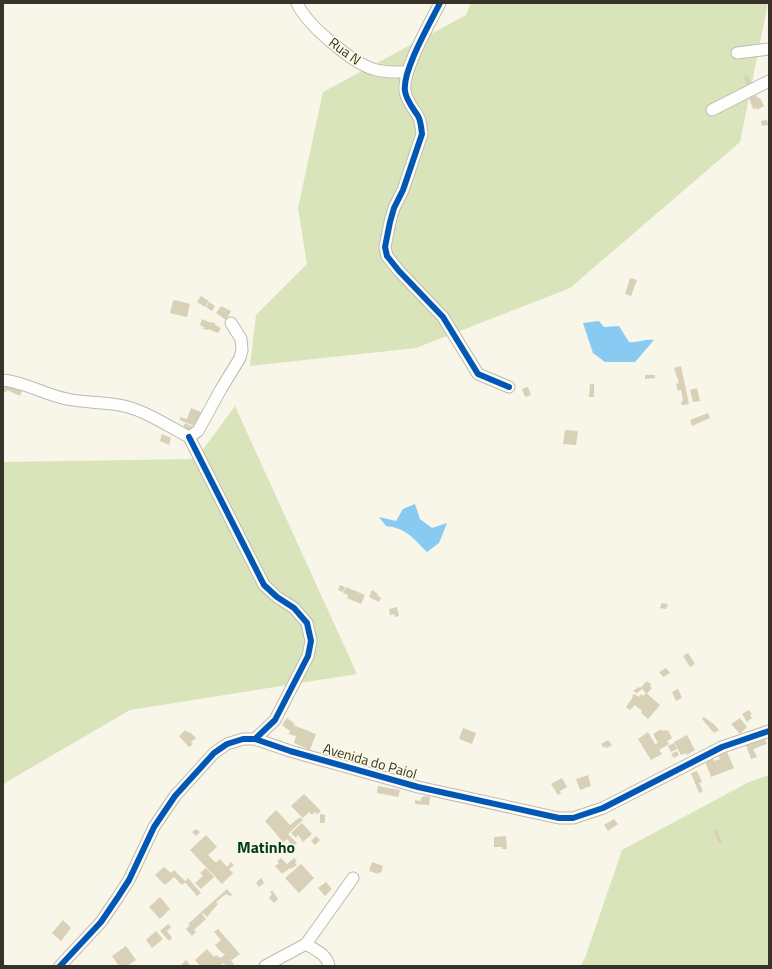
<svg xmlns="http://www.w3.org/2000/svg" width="772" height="969" viewBox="0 0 772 969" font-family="'Titillium Web',sans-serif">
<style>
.green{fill:#dae4bb}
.water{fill:#88caf2}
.building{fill:#d8d1b8}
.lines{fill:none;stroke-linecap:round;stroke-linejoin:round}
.minor-casing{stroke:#bdbab1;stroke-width:13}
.minor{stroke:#fefefc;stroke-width:11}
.cycleway-casing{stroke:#fef9e3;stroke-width:8}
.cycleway{stroke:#0057b8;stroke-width:6}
.labels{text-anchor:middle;stroke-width:3;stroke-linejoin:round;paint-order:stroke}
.street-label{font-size:14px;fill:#35332a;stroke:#fef9e3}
.quarter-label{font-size:16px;font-weight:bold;fill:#003d1e;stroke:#fef9e3}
</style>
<rect width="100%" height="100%" fill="#f8f5e9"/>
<!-- green -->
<path class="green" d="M471,3H768L740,142L570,288L416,348L250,366L256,315L307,264L298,208L323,92L466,15Z
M235,406L357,674L130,710L3,784V462L196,459Z
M769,775V966H580L585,958L622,850L749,782Z"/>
<!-- water -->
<path class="water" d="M599,321L604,327L619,326L629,342C638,343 644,339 654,340L635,362H605L593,353L583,323Z
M415,504L420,519L432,528L447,523L439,543L427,552C413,538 406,528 386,526L379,517L396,521L403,509Z"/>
<!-- building -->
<path class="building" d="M748,75L751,83L747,85L743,77Z
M756,95L758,98H760L764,106L757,110L756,108L753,109L749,98Z
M767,120L768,125L762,126L761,121Z
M630,278L637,280L631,296L625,294Z
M201,296L209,301L205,307L197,302Z
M175,300L190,304L187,317L170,313L173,301Z
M209,302L215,306L212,311L206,307Z
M221,306L231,311L226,320L216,313Z
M202,319L211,323L212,322L215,323V325L221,328L218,333L208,329L207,330L203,329L204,327L200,325Z
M681,366L689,404L684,405H682L681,402L683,401L681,390L678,391L676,384L679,383L674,368Z
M645,375H655V378L645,379Z
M3,384L22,391L20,396L7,390L6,392L3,391Z
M590,384H594V397H589Z
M528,387L531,395L525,397L522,389Z
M697,388L700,401L693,402L690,390Z
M191,408L201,412L194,426L180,420V417L187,419Z
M708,413L710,418L692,426L690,420Z
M185,423L193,427L191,431L183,428Z
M565,430L578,431L576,445L563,444Z
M162,434L171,438L169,445L160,441Z
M340,585L345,587L343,592L338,590Z
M346,587L365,595L361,604L347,598L348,595L343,593Z
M372,590L378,594L377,595L381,598L379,602L369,597Z
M662,603L668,604L666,609L660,608Z
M397,607L399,616L395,617L394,614L390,615L389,609Z
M688,653L695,664L690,667L683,656Z
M666,668L670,673L663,677L659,672Z
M647,681L651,684L650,686L652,688L647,694L642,689L637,693L633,691L639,687L640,688Z
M678,689L682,698L676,701L672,692Z
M646,693L660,705L648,719L641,713L642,711L635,705L630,710L626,707L633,697L632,696L634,694L639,697L641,694L643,696Z
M749,710L752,714L750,715L752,718L747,722L742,714Z
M704,717L712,723H713L719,730L714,733L702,719Z
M287,718L295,724L293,725L316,734L310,750L294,743L296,736L289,734L290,731L282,725Z
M740,718L747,727L740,734L731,724Z
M463,728L476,733L472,744L459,739Z
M661,729L662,731L665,730L666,731L668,730L672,738L667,741L669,744L659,750L662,754L651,760L638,739L648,732L655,744L658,743L653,734Z
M185,730L189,733L190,732L196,738L191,742L193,744L189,747L179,736Z
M687,735L695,750L687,755L686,753L681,755L674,742Z
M765,739L767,744L753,749L757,757L751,759L746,745Z
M608,740L612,745L607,748L606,746L604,748L601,744Z
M674,743L677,749L671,752L668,746Z
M677,751L679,755L674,758L671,754Z
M727,752L734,768L711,777L705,761L712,757L714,761L720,759L718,755Z
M697,771L702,782L699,783L703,791L699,793L691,773Z
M588,775L591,786L580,790L576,779Z
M562,778L567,787L560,791L561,793L558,795L551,784Z
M378,786L400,790L398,797L377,793Z
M304,794L321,811L317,814L315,812L312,815L309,812L303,818L291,806Z
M424,796L430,797L429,805L415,804V800L421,801V798Z
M276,810L290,825L300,817L303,820L288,834L297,843L293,847L287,839L283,842L265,821Z
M320,814L325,815V823H320Z
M614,819L618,824L608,831L604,825Z
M302,823L312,834L303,842L298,835L296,838L291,833Z
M716,828L722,842L719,843L713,831Z
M196,829L200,832L196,836L192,832Z
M206,835L217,847L208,855L216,863L220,859L227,867L231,862L234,865L229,869L233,873L222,884L190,850Z
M316,836L320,840L315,845L311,841Z
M506,836L507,849H502V847H494V837Z
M281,858L287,864L294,858L297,861L295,863L297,865L291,869L290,868L282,874L275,866L279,863L277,861Z
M372,862L383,866L381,873L379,872L378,874L369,871Z
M301,864L314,878L299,893L285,878Z
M164,867L171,873L174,870L186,882L182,885L174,877L165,885L155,875Z
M206,868L214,877L201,889L195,883L203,876L200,873Z
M188,878L201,893L197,896L185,882Z
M261,878L264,883L259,887L256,883Z
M326,882L332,889L325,896L318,888Z
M227,889L232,895L230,896L226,894L216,902L218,904L207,917L203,913L202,914L206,919L194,930L196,932L192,936L186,929L190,925L188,924Z
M272,890L278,899L274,903L269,898L272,894L270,892Z
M160,897L170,909L160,919L149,907Z
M63,920L71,928L61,941L52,933Z
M168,924L171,927L167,931L172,938L169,941L160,931Z
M218,929L240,954L232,960L230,959L234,964L231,966H226L223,963L221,965L222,966H200L195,960L207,949L214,957L216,955L221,958L225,954L224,953L223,954L215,945L221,940L214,932Z
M156,931L163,939L152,948L146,940Z
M126,946L136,960L127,966H119L112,956Z
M186,960L191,966H180Z"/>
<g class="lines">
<defs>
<path id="minor" d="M297,3C306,24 351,62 373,69C384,73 395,72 407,72
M440,3C430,23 402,71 405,91C406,100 413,108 418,116C421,121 421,127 422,134L403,190L394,208L390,222L385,247L387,256L399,271L443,317L478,374L509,387
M737,53L769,49
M712,110L769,81
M3,380C25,382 45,395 67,399C90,404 115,401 137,410C155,417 172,428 189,437L198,431L221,389L240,358L242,350L241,339L231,323
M189,437L264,585L277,597L294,608L307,623L311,641L308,656L275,720L255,739
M306,944C315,950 327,954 329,966
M60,966L101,922L118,897L129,880L154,827L175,796L214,753L227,744L243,739H255L290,751L418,787L559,818H573L603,808L722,747L769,731
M265,966L306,944L353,878"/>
</defs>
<!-- minor casing -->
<use href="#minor" class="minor-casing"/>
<!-- minor -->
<use href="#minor" class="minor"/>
<defs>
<path id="cycleway" d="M440,3C430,23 402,71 405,91C406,100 413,108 418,116C421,121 421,127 422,134L403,190L394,208L390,222L385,247L387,256L399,271L443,317L478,374L509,387
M189,437L264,585L277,597L294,608L307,623L311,641L308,656L275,720L255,739
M60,966L101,922L118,897L129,880L154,827L175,796L214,753L227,744L243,739H255L290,751L418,787L559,818H573L603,808L722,747L769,731"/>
</defs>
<!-- cycleway casing -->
<use href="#cycleway" class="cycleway-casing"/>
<!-- cycleway -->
<use href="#cycleway" class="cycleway"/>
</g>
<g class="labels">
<!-- street labels -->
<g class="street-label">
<text transform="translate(345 51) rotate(36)" y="5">Rua N</text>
<text transform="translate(370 761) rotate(16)" y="5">Avenida do Paiol</text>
</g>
<!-- quarter labels -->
<g class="quarter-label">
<text x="266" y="853">Matinho</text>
</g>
</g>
<!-- border -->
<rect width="772" height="969" fill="none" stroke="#35332a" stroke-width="8"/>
</svg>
